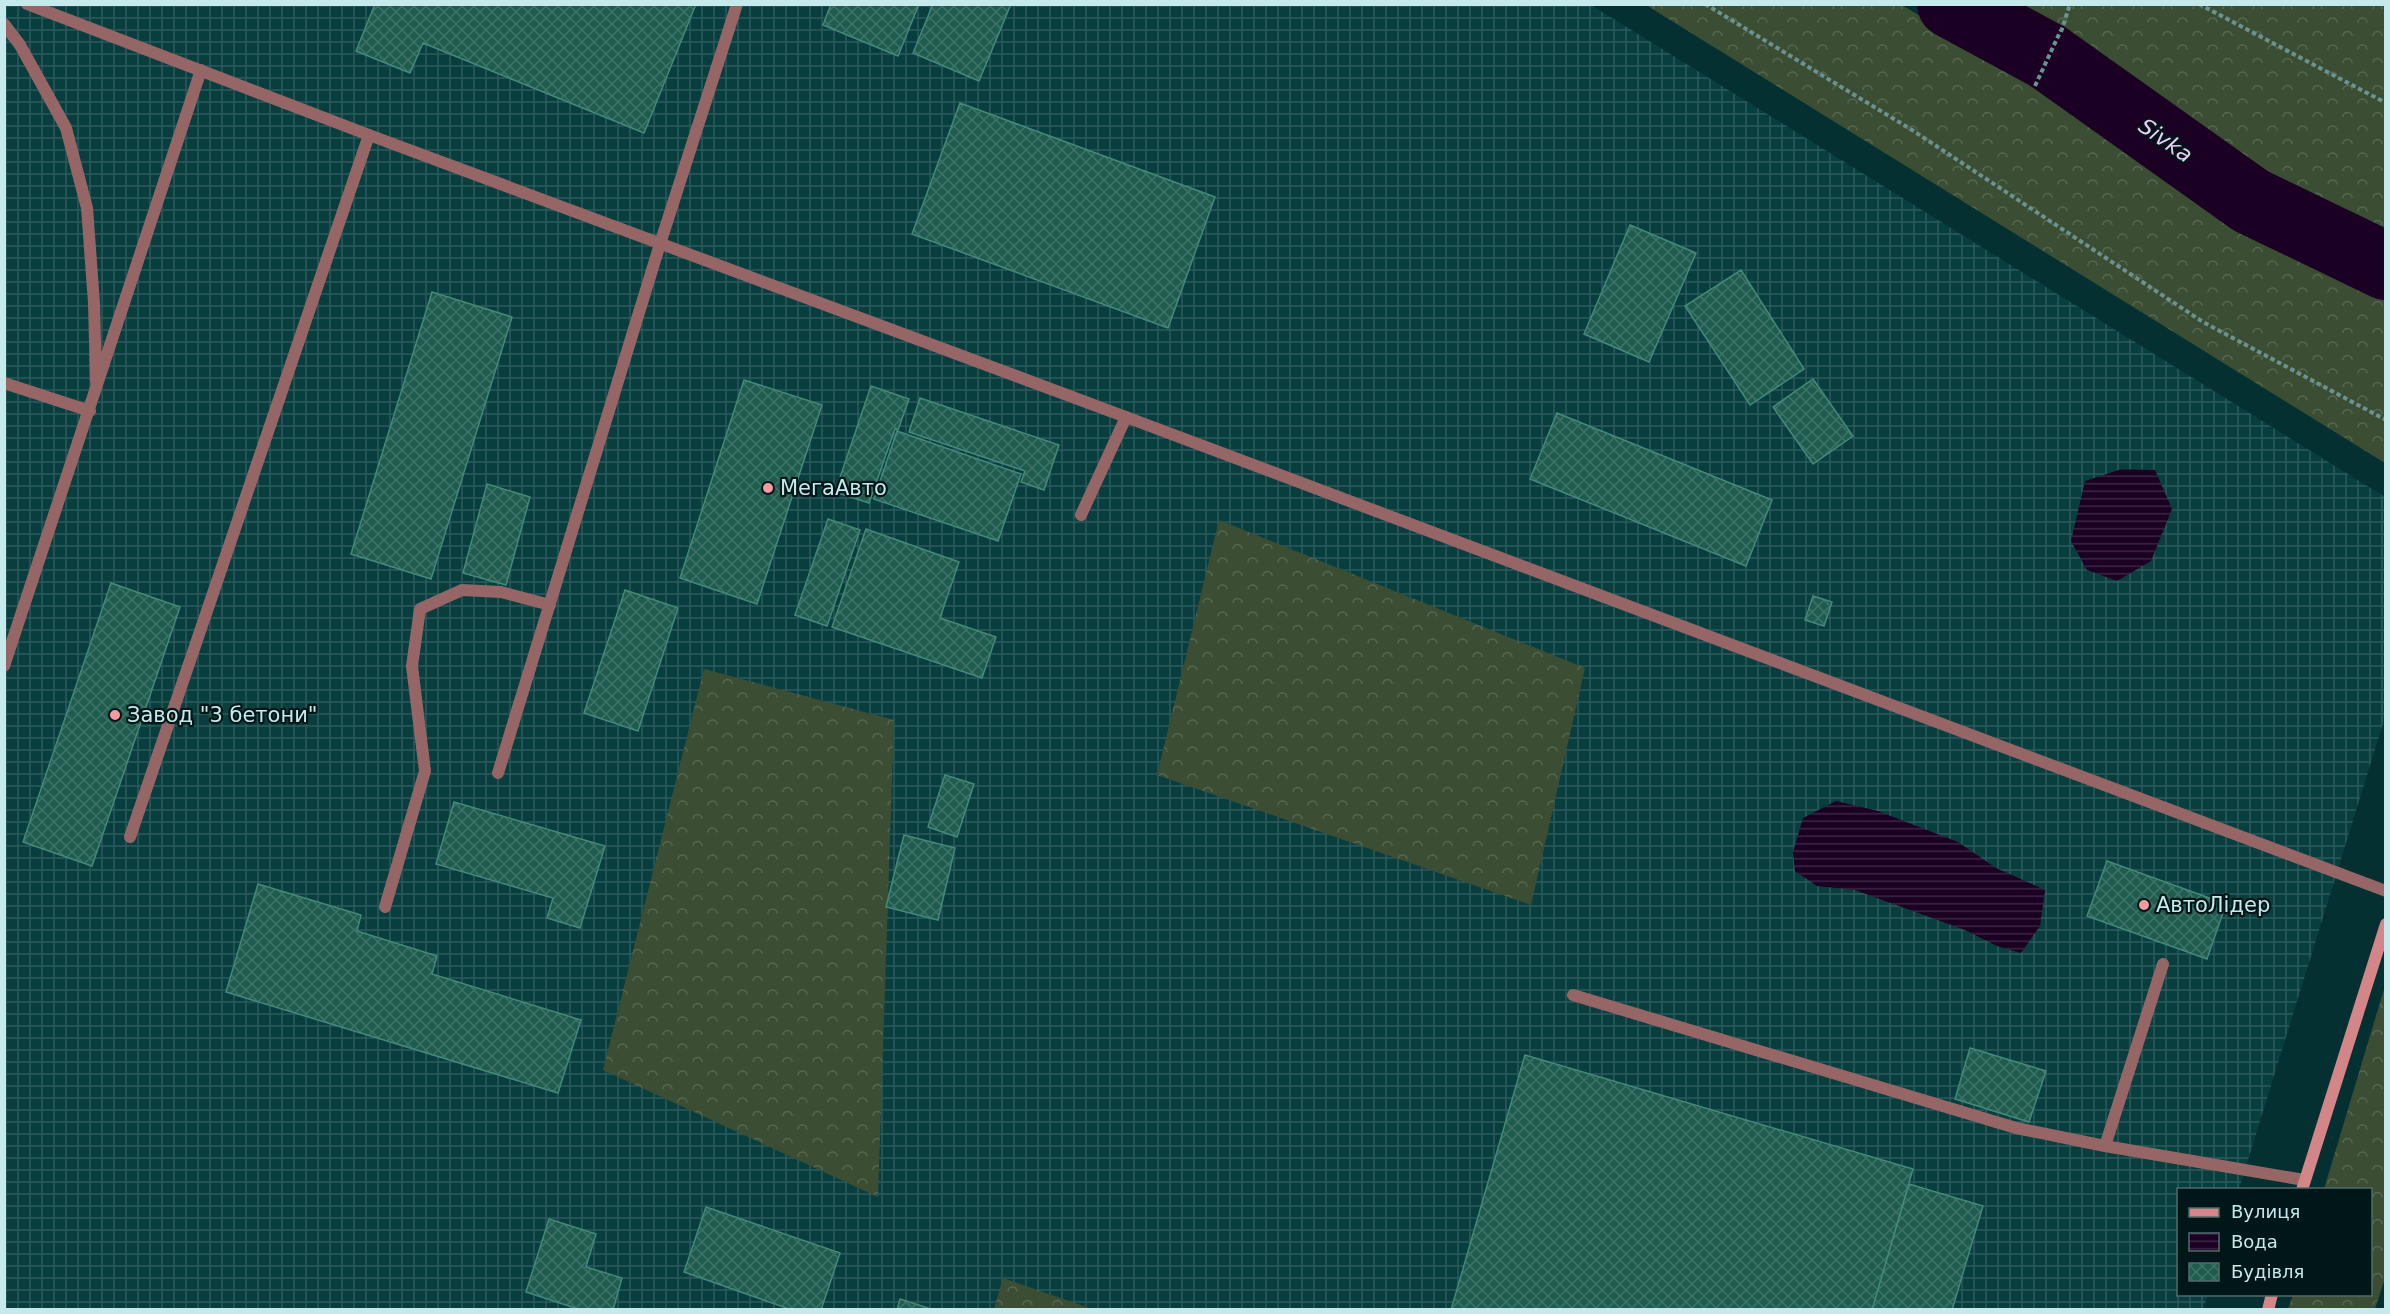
<svg xmlns="http://www.w3.org/2000/svg" width="2390" height="1314" viewBox="0 0 2390 1314" font-family="'DejaVu Sans',sans-serif">
<style>
.industrial{fill:url(#industrial-grid)}
.forest{fill:url(#forest-crowns)}
.water{fill:url(#water-rules)}
.lines{fill:none;stroke-linecap:round;stroke-linejoin:round}
.river{stroke:#1b0024;stroke-width:68}
.building{fill:url(#building-cross-hatch);stroke:#448979;stroke-width:1.5}
.path{stroke:#6b9293;stroke-width:4;stroke-dasharray:4.5 3;stroke-linecap:butt}
.lane{stroke:#966566;stroke-width:12}
.street{stroke:#966566;stroke-width:12}
.secondary{stroke:#d38588;stroke-width:12}
.poi-dot{fill:#f59b9f;stroke:#011617;stroke-width:2}
.labels{text-anchor:middle;stroke-width:4.5;stroke-linejoin:round;paint-order:stroke}
.poi-label{font-size:21px;fill:#c6eaeb;stroke:#011617;text-anchor:start}
.water-label{font-size:22px;font-style:italic;fill:#edcef9;stroke:#011617}
</style>
<defs>
<pattern id="industrial-grid" width="8" height="8" patternUnits="userSpaceOnUse" patternTransform="scale(1.5)"><rect width="8" height="8" fill="#093e3f"/><path d="M0 4h8M4 0v8" fill="none" stroke="#2b5a5b"/></pattern>
<pattern id="forest-crowns" width="20" height="18" patternUnits="userSpaceOnUse" patternTransform="scale(1.5)"><rect width="20" height="18" fill="#3b4e33"/><path d="M2 6a3 3 0 1 1 6 0M12 15a3 3 0 1 1 6 0" fill="none" stroke="#566851"/></pattern>
<pattern id="water-rules" width="6" height="5" patternUnits="userSpaceOnUse" patternTransform="scale(1.5)"><rect width="6" height="5" fill="#1b0024"/><path d="M0 2.5h6" fill="none" stroke="#3b2544"/></pattern>
<pattern id="building-cross-hatch" width="8" height="8" patternUnits="userSpaceOnUse" patternTransform="scale(1.5)"><rect width="8" height="8" fill="#1f5c4f"/><path d="M0 0l8 8M0 8l8-8" fill="none" stroke="#3e7468"/></pattern>
</defs>
<rect width="100%" height="100%" fill="#053031"/>
<!-- industrial -->
<path class="industrial" d="M4,5H1591L2385,497V717L2239,1189L2178,1190V1294L2208,1295L2203,1309H5Z"/>
<!-- forest -->
<path class="forest" d="M1646,5H1902L2385,299V463Z
M2018,5H2385V256L2060,33Z
M1219,520L1585,668L1531,905L1157,775Z
M704,669L894,720L878,1197L603,1070Z
M2385,986L2386,1275L2375,1309H2288L2293,1295L2370,1294V1190L2324,1189Z
M1003,1278L1092,1309H994Z"/>
<!-- water -->
<path class="water" d="M2122,469L2155,470L2172,509L2151,561L2117,581L2087,570L2071,541L2085,481Z
M1836,801L1878,811L1958,842L1996,868L2045,890L2040,926L2021,953L1997,946L1965,930L1855,890L1817,886L1795,871L1793,852L1803,818Z"/>
<g class="lines">
<!-- river -->
<path class="river" d="M1951,4L2047,56L2251,201L2386,266"/>
</g>
<!-- building -->
<path class="building" d="M375,4H696L644,133L423,43L410,73L356,51Z
M831,4H919L898,56L823,25Z
M933,4H1011L979,81L913,53Z
M960,103L1215,197L1168,328L912,234Z
M1630,225L1696,253L1649,362L1584,334Z
M1741,270L1804,369L1750,405L1685,306Z
M432,292L512,317L431,579L351,554Z
M1813,379L1853,436L1813,464L1773,407Z
M744,380L822,405L757,604L680,578Z
M871,386L909,399L898,430L895,429L869,503L835,492Z
M920,398L1059,445L1044,490L1021,482L1025,471L909,432Z
M1557,413L1772,500L1746,566L1530,479Z
M897,431L1021,474L998,541L874,499Z
M487,484L530,497L506,585L463,573Z
M828,519L860,530L827,626L795,615Z
M866,529L959,562L940,618L996,637L982,678L832,627Z
M111,583L180,607L92,866L23,842Z
M625,590L678,608L638,731L584,713Z
M1813,596L1832,602L1824,626L1805,620Z
M945,775L974,784L957,837L928,827Z
M454,802L605,846L580,928L547,918L553,898L436,864Z
M904,835L955,848L938,920L886,907Z
M2107,861L2226,904L2207,959L2087,916Z
M258,884L361,915L357,931L437,956L432,974L581,1020L558,1093L226,992Z
M1970,1048L2046,1071L2029,1122L1955,1099Z
M1525,1055L1913,1169L1872,1310H1451Z
M1909,1184L1983,1206L1952,1310H1872Z
M706,1207L840,1253L821,1310H792L684,1272Z
M549,1219L596,1234L586,1267L622,1278L613,1310H581L526,1292Z
M900,1299L934,1310H897Z"/>
<g class="lines">
<!-- path -->
<path class="path" d="M1705,4L1912,130L2203,322L2386,420
M2199,4L2386,103
M2061,32L2070,4
M2035,86L2061,30"/>
<!-- lane -->
<path class="lane" d="M27,4L369,135
M4,24L20,45L66,128L87,208L94,303L96,381
M4,383L90,411
M1081,515L1126,417
M4,666L201,70
M498,773L660,244L737,4
M385,907L425,771L412,666L420,609L462,590L501,592L550,605
M1573,995L2016,1128L2105,1146L2304,1180
M2105,1146L2163,964"/>
<!-- street -->
<path class="street" d="M130,837L369,135L1126,417L2386,891"/>
<!-- secondary -->
<path class="secondary" d="M2302,1190L2386,924
M2268,1310L2272,1294"/>
</g>
<!-- markers -->
<g class="poi-dot">
<circle cx="768" cy="488" r="6"/>
<circle cx="115" cy="715" r="6"/>
<circle cx="2144" cy="905" r="6"/>
</g>
<g class="labels">
<!-- poi labels -->
<g class="poi-label">
<text x="780" y="495">МегаАвто</text>
<text x="127" y="722">Завод "3 бетони"</text>
<text x="2156" y="912">АвтоЛідер</text>
</g>
<!-- water labels -->
<g class="water-label">
<text transform="translate(2166 140) rotate(35)" y="8">Sivka</text>
</g>
</g>
<!-- border -->
<rect width="2390" height="1314" fill="none" stroke="#c6eaeb" stroke-width="12"/>
<!-- legend -->
<rect x="2177" y="1188" width="195" height="108" fill="#011617" stroke="#506b6c" stroke-width="1.5"/>
<rect x="2189" y="1208" width="30" height="9" fill="#d38588" stroke="#506b6c" stroke-width="1.5"/>
<text x="2231" y="1218" font-size="18" fill="#c6eaeb">Вулиця</text>
<rect x="2189" y="1233" width="30" height="18" fill="url(#water-rules)" stroke="#506b6c" stroke-width="1.5"/>
<text x="2231" y="1248" font-size="18" fill="#c6eaeb">Вода</text>
<rect x="2189" y="1263" width="30" height="18" fill="url(#building-cross-hatch)" stroke="#506b6c" stroke-width="1.5"/>
<text x="2231" y="1278" font-size="18" fill="#c6eaeb">Будівля</text>
</svg>
